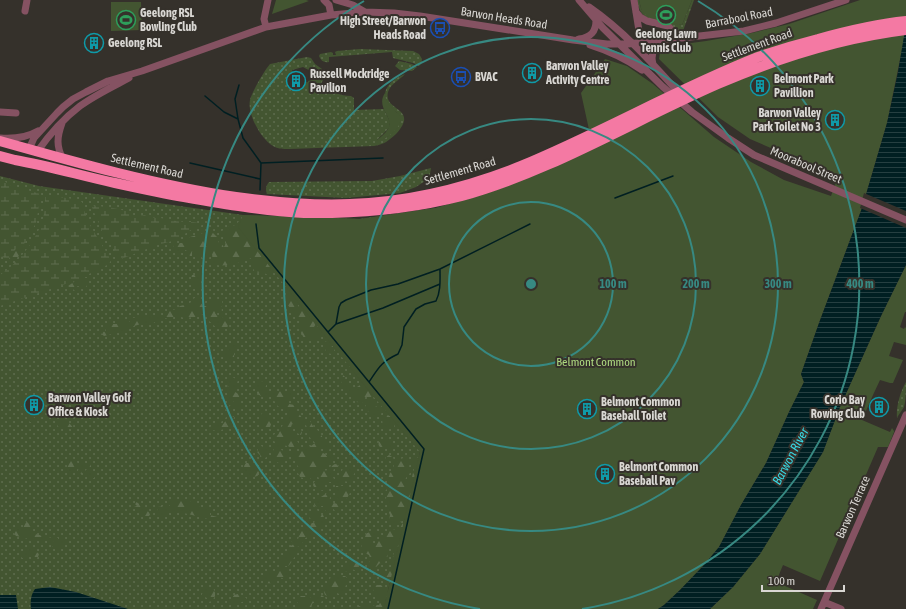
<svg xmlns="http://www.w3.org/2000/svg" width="906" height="609" viewBox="0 0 906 609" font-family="'Asap Condensed',sans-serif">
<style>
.grass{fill:url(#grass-dots)}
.forest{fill:url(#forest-firs)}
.wetland{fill:url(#wetland-marsh)}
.green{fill:#435531}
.water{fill:url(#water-rules)}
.pier{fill:#35312b}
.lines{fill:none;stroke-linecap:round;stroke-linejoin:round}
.stream{stroke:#001f22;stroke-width:1.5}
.minor{stroke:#855262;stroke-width:7}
.highway{stroke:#f479a3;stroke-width:10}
.ring{fill:none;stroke:#378982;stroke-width:2}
.labels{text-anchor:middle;stroke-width:4;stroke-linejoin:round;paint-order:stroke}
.poi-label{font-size:12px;font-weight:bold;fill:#d9d7d3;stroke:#35312b;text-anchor:start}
.street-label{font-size:12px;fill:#d9d7d3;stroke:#35312b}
.park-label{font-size:12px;fill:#aeda80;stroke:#35312b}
.water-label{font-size:13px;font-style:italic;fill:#38d8e3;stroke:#35312b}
.centre{fill:#378982;stroke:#35312b;stroke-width:2}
.ring-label{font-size:12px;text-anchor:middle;font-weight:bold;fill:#378982;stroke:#35312b;stroke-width:4;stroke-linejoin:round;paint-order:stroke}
</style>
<defs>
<pattern id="grass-dots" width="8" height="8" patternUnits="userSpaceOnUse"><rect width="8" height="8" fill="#435531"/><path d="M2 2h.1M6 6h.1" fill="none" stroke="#5e6d4e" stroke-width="1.8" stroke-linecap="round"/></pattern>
<pattern id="forest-firs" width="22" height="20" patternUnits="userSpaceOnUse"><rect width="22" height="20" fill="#435531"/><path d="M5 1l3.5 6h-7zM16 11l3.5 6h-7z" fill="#5e6d4e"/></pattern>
<pattern id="wetland-marsh" width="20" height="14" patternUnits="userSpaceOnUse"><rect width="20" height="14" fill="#435531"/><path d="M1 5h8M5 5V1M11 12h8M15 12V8" fill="none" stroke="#5e6d4e"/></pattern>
<pattern id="water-rules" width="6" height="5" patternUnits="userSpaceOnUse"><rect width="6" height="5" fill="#001f22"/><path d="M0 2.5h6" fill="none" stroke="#253f41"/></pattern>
</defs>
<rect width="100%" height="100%" fill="#35312b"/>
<!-- grass -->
<path class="grass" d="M637,0H639L642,12L682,25L692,0H694L683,31L682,33H680C675,31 674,26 670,24C667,23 664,22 661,22C645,18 640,16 637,0Z
M360,49L413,51L419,54L422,59L421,64L419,66L413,63L393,58L392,52L329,57V62C324,63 321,61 319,56L320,54L331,52L333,53V55H336L335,52L337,51Z
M307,57L311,58L315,64L322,69V76H320L303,67L292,70L293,74L288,75V78H287L289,88L305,84V83L308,82V81L322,78L323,80L320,86L321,89C332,91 340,96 351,96L354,98V110L384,109L390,122L389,128L377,140L387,137L397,113C376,98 385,82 405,74C400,80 391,83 388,92C383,112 420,107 396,134C388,141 385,144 374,146L289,149C283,149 278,149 273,146C261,139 247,114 250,100C252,92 264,71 270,64Z
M399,61L412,64L417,67L412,71L400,70L395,66Z
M431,168L430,174L428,179L416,187L400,193L346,198L267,194C265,189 266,186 269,182L372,181L400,176Z
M0,176L39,186L243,215L359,219L436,208L500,189L420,452L384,608L383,609H0Z
M906,382C906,390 906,400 904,407C901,412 899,414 897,418C896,407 900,392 906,382Z"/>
<!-- forest -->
<path class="forest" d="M239,221H240L273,270L272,275H268L262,272L260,273L255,272C252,268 254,262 251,258C242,263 222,268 213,264L212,253H210L209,259H203L201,256L197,255L193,251L192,252V256H190L186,250H184L182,252L179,253L174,249L173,245L176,243H183L187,238L203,233L212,232L217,237L219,243L224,247C228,241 223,238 221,233C224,227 229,226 236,225Z
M18,246H23L24,250L18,257L11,260L9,257L12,254Z
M201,272H203L204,275L198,289H196L190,284L192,275H198V273Z
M84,278H87L88,279V283L86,287L77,286V291L76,292L73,289L68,286L74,282L75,280L78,281Z
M287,288L295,289L297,304L299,307H302L316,324L314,327L315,329L319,328L321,331L319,338L316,339H309L306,342L297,325L300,323L298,318C294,316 291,313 291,308L286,304C286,300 285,292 287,288Z
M194,298C199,300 200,302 203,306H206L207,302L213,299L222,300C223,304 221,308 222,313H215C218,317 225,317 230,320C230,325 225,332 219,329C215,327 212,323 208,320V316L204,314L195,317L184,318L177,315C172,318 169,320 163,317V314L168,311L177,309L180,306L188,304L193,301Z
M158,314L160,316L159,319L152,324H141L127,328V330L104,336L101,333L100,329L104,332L106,331L105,328L108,327L110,324H117L122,319H124L126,323L129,322L133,318L139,317H151Z
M326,341L329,342L335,349L332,354L326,353L324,343Z
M231,344H235V346L234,357L232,362H230L226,359V357L223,351L229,349V346Z
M343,375L345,377L344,380C346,384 351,390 357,387C361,385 360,383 365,382L372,389L371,396L373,397L372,394L375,395L373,397C375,403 373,406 381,409L382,413L375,416L373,415L372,413L367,411L365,407L366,405L367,397H365C363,407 360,404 353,399L352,394L350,393L341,382L342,377Z
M232,377L238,380L237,383L239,386V389H234L233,391L239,394L240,401L237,404L239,405V408L237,409H231L229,412L224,408L225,406L229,407L233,402H234L231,400L230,402H229C226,396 228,395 228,389C228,386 227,384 228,380Z
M262,381L264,382C268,386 268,393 267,398C263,397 254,394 256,388C256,386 258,384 259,382Z
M274,391L291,392L292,395L288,399L287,403L289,404L294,405L297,402L301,407L299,408H295L294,410L298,412L302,418L310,421L314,428C321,431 323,439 326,445H330L331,446V449L326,450L323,447L320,446L321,452L325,454L328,458L329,456L333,455L335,457V460C329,461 326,464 324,469L326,471L328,468L335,464L338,465L340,468H334L332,476L334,479L332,482H329L326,481L322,484L324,487V490L316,491L313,485L314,482L318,481L319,479L318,476L312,477L309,480L300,477L298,473L299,468L295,461L297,460L296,458L291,456V454L294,451L299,452L306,447L311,446L315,443L313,440L311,439L309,436V433L306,425L303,423L300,424L299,426L302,432L301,435L297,433L295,425L292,424L290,430L293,433L295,434L297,441L300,445V446L297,449L291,448L288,446L281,445L279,449L284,451L288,454L287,459L283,464H281L271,459L270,458L276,444L273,439L272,436L275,434L278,435L286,418L288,411L284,408H280L276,404L273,398H272L271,392Z
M24,396L30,399L29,408L32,409L34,413L32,416L36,419L32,422H30C27,416 24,417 26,410L20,405L19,400L21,397Z
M226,412L228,413H233V414L227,416L220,423L223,424L229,417L233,416L234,417C233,421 231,427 227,429C226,430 225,429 224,429C218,431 215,432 210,428L211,426C216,423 220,416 226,412Z
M262,413L266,414C267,417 271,418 272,422L270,427L263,429L261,428L258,422L260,420L265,419L262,416L261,414Z
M387,415L390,416L395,422L394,428L386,430L383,427L382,419Z
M58,419C64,420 70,422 73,428L63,429L59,428L56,422L57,420Z
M385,438L389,439L392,444L391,447L389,449L380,447C376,443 381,440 385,438Z
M261,446L269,450L268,456L265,458L263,461H261L260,455L257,452L259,447Z
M420,452L429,609H354L360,606L362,603L368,604L372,606L375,605H379L380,603L383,602L385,603L386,597L382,600C377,597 374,595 373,589L375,585H381L386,588L388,592L390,582L382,581L380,577L379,573L382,571L388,572L392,569L393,556L395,549L392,548L389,549L388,550V553L387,559L385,562L383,564L380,563L374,569L373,567L369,563L370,558L369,555C364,553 360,549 362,543C363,542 364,542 365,540C365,538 365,536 366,533H368L374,528H376L377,534L374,536L372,543L374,545L377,542L381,536L384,535L387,531H391L394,529L398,532L405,519L399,523H392L389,522V520L390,515L387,508L390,505L387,502H384L380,499L381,496L386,499L388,490L387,489L384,492L382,491L385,486L388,484C391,485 393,487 397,488L398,487L388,479L390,473L393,471L394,464L389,460H387L385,458L389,455L392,457L396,462C404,456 411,455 409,467L408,468L410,469L411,472L407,476L405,480L406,482L412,477L414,469C411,462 411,460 419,457Z
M68,459L78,463L75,472L68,471L67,462Z
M251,462L257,464C257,467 259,469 259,471C260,480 249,476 245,475L244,465L246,463H249Z
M83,463H88L91,465V470L95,475L94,478H89V473L84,474V472L87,469V466H84L81,471L82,474L79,473L78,471L79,466Z
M343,468C347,468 351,468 354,469L355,472L353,476L354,479L352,482L341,481L340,482L339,484L337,483L336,478L340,476Z
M336,486H343L350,488L351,491L346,500L343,501L335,498C336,494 335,490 336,486Z
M327,493H329L331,495L329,501V502L338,504L340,506L339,509L335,511L333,508L331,509V513C326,513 325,510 323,506H321L319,508H317L314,504L319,497H321Z
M176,499L189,500L193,503L198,504L201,509L204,507L208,508L210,511V515L217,517V518L216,521L184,513L180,511L179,509L176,510L174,512L171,511L170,509L168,510L167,514L164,515L165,519L164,521L157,511L158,507L166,506H170L169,504L174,500Z
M136,502L138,503H141L142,508L151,513L149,516H145L134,508V507L137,506L135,504Z
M313,507L318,511L317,515H323L325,520C321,526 313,536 305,538L301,546L297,547L299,549V552C293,556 293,562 288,566H284L281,564L280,560L286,556V553L290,552L289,547L294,544L290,540L292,537L294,538L296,540L299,538L298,536L300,534V532H298L300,528L309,529L304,524L306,521H309L312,523H314L315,520V519L314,520L309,518L312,515L311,510Z
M25,521L32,525L31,528L28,529L31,533L52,538V540L49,541L47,539L45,541L40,539L34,540L32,537L24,539L22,537L16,536L11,529L12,528L17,529H22L24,526V523Z
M55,537L58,538V541L64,538L66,540L65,543H60L64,546V548C60,549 55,550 52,547V544Z
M29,547L33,549L39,554L38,557L34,559L28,553L27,554L28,559L25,560L20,556V553L21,552L23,551Z
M352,560H353L360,562L361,564L357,567L358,570L356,571C351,568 352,570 348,572L344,571V566L345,563L350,562Z
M285,567L288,574L285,579L279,577C276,583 272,584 266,583L264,577L269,573H276L280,568Z
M339,574H340L341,576H345L347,578V580L345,581L346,585L342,594H339L336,592L334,595L328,596L325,595L323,589L324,584L331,583L330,579L331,576H333L335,578L336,576Z
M209,587L213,588L215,592V596L212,601L208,602L207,601V598L202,595V594L205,588Z
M238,594L246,598L247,600L246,601L238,603L235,607L231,605L230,602L234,595Z
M319,594L323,596L326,599L324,601H322L320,603H313L312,604L311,609H290L296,608L297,606L300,605L297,602V600L301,596H306L313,598Z"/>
<!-- wetland -->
<path class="wetland" d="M0,180L4,181L12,186L41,194L36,223L23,246H18L12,254L9,256V259L7,261L2,256L0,257Z
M45,195L80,200L82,202L85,213L91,227L111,260L109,264L77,280L0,306V275C20,261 39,238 44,214C45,208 45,201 45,195Z
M91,205L113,208L131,212L133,217L145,215L148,218C160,216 167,220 177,221C186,223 194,220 202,225L189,231L176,240L154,246L119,260L116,253L102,231Z"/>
<!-- green -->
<path class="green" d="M276,0H306L309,1L272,14Z
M639,0H692L682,25L650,18L642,12Z
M860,0H906V24L905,35L887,123L862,208L819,323L801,374L804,382L789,412L766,463L741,505L719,547L704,565L680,590L664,605L658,609H383L384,608L420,452L373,396L238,227L243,215L361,219L436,208L493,192L593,148L581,93L605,59L627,66L653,84L714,137L751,162L784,180L831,196L838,177L750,139L718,117L659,59L660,52L669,46L706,41L752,33L789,24Z
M111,2H141L142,30L111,31Z
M385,93C385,104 394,109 401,117C402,128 386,140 376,141C380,137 385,134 388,129C395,117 375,108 385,93Z
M906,265V312H905L900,327L904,329L905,327L906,328V345L894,342L889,356L903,360L893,383H890L880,380L873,395L862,420L890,432L892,428L894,431V432L888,447H878L820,581L783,565L776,582L817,600L813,609H710L733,587L760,554L823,452L840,407L881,316Z"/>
<!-- water -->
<path class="water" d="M906,24V265L881,316L840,407L823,452L760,554L733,587L710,609H658L664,605L680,590L704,565L719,547L741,505L766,463L789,412L804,382L801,374L819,323L862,208L887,123L898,72Z
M50,587L76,592L128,609H31C30,602 31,594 35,589Z
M0,595H16L18,609H0Z"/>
<!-- pier -->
<path class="pier" d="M864,193L906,211V228L860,208Z"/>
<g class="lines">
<!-- stream -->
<path class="stream" d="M239,85L235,99L238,119L243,138L261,163
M205,96L224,112L238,119
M190,163L260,179
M260,190L261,163L383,158
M615,198L673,176
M256,224L259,248L424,449L388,609
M336,324L383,308L440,284
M328,332L336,324L339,307L341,303L346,300L371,290L398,284L440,269L530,224
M369,382C379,367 381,362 398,354L402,345L404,327L416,309L425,304L436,301C441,291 440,280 440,269"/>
<!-- minor -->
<path class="minor" d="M324,0L329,5L331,15
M336,0L353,5L365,12
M579,0L603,28L663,87L692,112L728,138L754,155L906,220
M634,0L641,43
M589,7C624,31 653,64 681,95
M25,11L27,0
M636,12L640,17L647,21L668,26L672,30L674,39
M266,27L264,19L268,0
M579,39C591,37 596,32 596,20
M590,45C609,51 626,59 642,70
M653,64C650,54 654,47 661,41
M0,112L16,113
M62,123C57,137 56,146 63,159
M0,138C14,139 26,138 38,131
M29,149L34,138L57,113L63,107L73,99L86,92L108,81L142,71L266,27L331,15L365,12L394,13L420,16L573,40L607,44H628L744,31L776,23L846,0
M37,152C49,135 63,119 80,106C95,95 112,87 129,78
M824,602L841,609
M821,609L906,415"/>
<!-- highway -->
<path class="highway" d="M0,141C78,163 156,185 236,197C274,202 312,206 350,204C408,202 466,188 521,166C601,133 677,89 758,57C778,50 798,44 818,39C847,31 876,24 906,21
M0,156L15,160C49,166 82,176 115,183C138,188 161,193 184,197C224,204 264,211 304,213C314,213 323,213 332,213C376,212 419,207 462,196C552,171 633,121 718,84C778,58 841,38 906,30"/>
</g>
<!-- distance rings -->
<g class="ring">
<circle cx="531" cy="284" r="82"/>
<circle cx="531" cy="284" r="165"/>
<circle cx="531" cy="284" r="247"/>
<path d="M480 609A329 329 0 0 1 364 1M698 1A329 329 0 0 1 582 609"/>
</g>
<!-- icons -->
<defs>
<symbol id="stadium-ring" viewBox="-11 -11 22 22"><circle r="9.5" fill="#35312b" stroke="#2e9e5b" stroke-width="1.5"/><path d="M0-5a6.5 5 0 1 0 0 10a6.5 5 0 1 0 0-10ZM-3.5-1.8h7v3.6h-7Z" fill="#2e9e5b"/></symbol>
<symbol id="bus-ring" viewBox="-11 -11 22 22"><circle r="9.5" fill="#35312b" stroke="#1a4fb4" stroke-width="1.5"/><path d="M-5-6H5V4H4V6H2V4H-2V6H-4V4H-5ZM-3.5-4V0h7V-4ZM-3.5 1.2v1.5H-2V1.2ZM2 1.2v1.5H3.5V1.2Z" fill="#1a4fb4"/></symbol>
<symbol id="building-ring" viewBox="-11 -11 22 22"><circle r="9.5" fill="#35312b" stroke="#0f9aa8" stroke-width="1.5"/><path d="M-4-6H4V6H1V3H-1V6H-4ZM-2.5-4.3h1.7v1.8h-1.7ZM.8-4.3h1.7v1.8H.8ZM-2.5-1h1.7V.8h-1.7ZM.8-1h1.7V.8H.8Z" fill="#0f9aa8"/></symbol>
</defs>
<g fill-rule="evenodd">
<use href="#stadium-ring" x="655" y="4" width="22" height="22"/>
<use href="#stadium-ring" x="115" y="9" width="22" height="22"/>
<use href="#bus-ring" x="429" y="17" width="22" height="22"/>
<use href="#building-ring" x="83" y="32" width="22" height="22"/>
<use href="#building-ring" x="521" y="62" width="22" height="22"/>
<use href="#bus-ring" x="450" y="66" width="22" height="22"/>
<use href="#building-ring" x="285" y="70" width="22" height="22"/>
<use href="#building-ring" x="749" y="75" width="22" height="22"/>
<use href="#building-ring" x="824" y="109" width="22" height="22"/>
<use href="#building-ring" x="23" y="394" width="22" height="22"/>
<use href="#building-ring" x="868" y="396" width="22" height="22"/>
<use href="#building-ring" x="576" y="398" width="22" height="22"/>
<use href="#building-ring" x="594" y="463" width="22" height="22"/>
</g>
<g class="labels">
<!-- poi labels -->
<g class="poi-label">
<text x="140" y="17">Geelong RSL<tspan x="140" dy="14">Bowling Club</tspan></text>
<text x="426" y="25" text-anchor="end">High Street/Barwon<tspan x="426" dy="14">Heads Road</tspan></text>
<text x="666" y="38" text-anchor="middle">Geelong Lawn<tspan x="666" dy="14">Tennis Club</tspan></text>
<text x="108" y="47">Geelong RSL</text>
<text x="546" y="70">Barwon Valley<tspan x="546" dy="14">Activity Centre</tspan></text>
<text x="310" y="78">Russell Mockridge<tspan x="310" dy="14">Pavilion</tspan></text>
<text x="475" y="81">BVAC</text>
<text x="774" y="83">Belmont Park<tspan x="774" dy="14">Pavillion</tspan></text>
<text x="821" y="117" text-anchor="end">Barwon Valley<tspan x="821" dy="14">Park Toilet No 3</tspan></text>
<text x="48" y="402">Barwon Valley Golf<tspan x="48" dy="14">Office &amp; Kiosk</tspan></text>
<text x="865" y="404" text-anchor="end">Corio Bay<tspan x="865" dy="14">Rowing Club</tspan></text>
<text x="601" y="406">Belmont Common<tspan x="601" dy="14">Baseball Toilet</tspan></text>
<text x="619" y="471">Belmont Common<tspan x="619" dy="14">Baseball Pav</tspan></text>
</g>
<!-- street labels -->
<g class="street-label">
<text transform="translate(504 18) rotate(9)" y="4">Barwon Heads Road</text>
<text transform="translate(739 18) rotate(-11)" y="4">Barrabool Road</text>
<text transform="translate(757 45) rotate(-20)" y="4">Settlement Road</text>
<text transform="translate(806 165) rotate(23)" y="4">Moorabool Street</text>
<text transform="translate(147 166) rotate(13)" y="4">Settlement Road</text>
<text transform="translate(460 171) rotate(-16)" y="4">Settlement Road</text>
<text transform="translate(853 507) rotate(-66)" y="4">Barwon Terrace</text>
</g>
<!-- park labels -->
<g class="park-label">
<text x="596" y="366">Belmont Common</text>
</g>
<!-- water labels -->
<g class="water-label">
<text transform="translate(790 456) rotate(-62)" y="5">Barwon River</text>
</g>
</g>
<circle cx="531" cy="284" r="6" class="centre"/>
<g class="ring-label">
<text x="613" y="288">100 m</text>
<text x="696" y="288">200 m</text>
<text x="778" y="288">300 m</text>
<text x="860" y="288">400 m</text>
</g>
<!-- scale -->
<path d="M762 585v6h82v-6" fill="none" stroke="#d9d7d3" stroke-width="2"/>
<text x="768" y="585" font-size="12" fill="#d9d7d3" stroke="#35312b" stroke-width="3" paint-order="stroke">100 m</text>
</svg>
